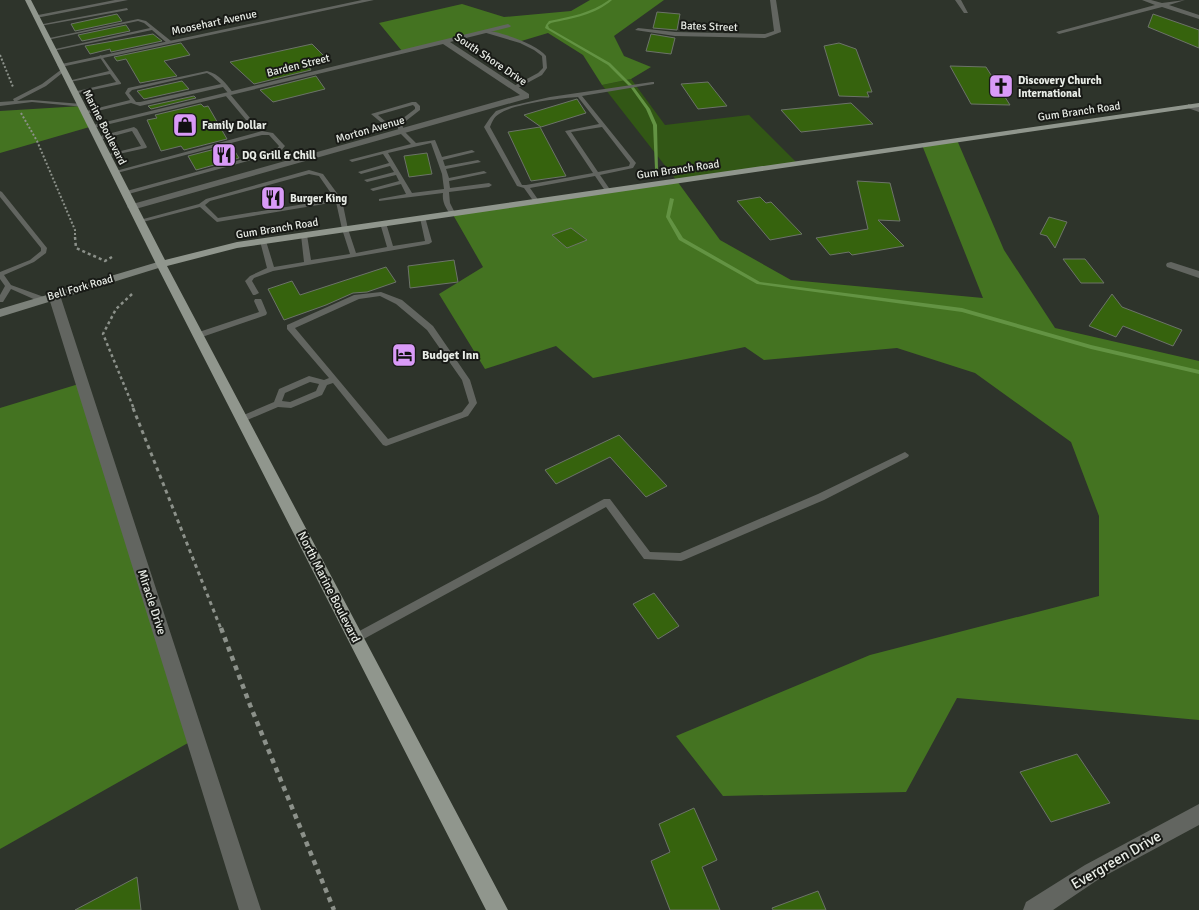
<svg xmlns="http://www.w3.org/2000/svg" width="1199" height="910" viewBox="0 0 1199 910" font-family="Signika,sans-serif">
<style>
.green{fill:#325715}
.forest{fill:#447321}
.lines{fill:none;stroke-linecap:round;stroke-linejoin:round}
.stream{fill:#639343;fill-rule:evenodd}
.building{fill:#36630d;stroke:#6c7369}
.path-far3{stroke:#8c918a;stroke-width:2;stroke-dasharray:2 2;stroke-linecap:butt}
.path-far2{stroke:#8c918a;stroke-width:2.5;stroke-dasharray:3 3;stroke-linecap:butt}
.path-far1{stroke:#8c918a;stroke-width:3;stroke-dasharray:4 4;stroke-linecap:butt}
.path{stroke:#8c918a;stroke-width:4.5;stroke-dasharray:5 5;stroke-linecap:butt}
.service{fill:#626560;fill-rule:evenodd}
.minor{fill:#626560;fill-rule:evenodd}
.secondary{fill:#7c817a;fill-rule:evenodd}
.primary{fill:#90968d;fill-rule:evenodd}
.labels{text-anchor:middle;stroke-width:4;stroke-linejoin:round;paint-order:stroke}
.far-street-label{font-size:11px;fill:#e8ece6;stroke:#181a16}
.far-poi-label{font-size:11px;font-weight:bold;fill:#e8ece6;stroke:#181a16;text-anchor:start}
.poi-label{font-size:12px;font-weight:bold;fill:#e8ece6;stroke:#181a16;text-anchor:start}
.street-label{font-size:12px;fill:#e8ece6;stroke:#181a16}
.near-street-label{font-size:15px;fill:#e8ece6;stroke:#181a16}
</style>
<rect width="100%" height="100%" fill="#2e342b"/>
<!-- green -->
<path class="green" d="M631,79L665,125L749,115L797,163L677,181L602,85Z"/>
<!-- forest -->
<path class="forest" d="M590,0H664L614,36L624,56L651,67L631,79L602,85L583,55L548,33L518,42L489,30L402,51L379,23L462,4L504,17L571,11Z
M82,106L93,126L0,153V111Z
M957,140L1004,250L1055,328L1199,361V720L957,698L906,792L723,796L676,736L870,655L1099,596V516L1071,442L975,373L897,348L764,360L745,347L593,378L556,346L485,369L439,294L483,267L452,213L677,181L720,240L791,280L983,298L922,145Z
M82,383L195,739L0,849V408Z"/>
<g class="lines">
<!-- stream -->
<path class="stream" d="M609,0H612C595,15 573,18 551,23L548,25L549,28L610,63L633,86L650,109L657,125L658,170L655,169L653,125L646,109L631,88L608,65L545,28L546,25L549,21C570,17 591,13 609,0Z
M670,198L674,199L670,217L683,238L760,282L962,308L1091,345L1199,370V374L1091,349L962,312L757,284L679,240L666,217Z"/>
</g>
<!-- building -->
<path class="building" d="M657,12L680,14L677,30L653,28Z
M117,14L122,21L75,31L71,24Z
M1153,14L1199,30V48L1148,27Z
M126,25L130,31L82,41L78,35Z
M153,34L162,41L111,52L110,49L90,54L85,46Z
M651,34L675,38L671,54L646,51Z
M181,43L190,55L164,61L177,76L140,83L126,59L117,61L114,57Z
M839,43L856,49L872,92H867L869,97L839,96L824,46Z
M312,44L328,60L308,65L311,70L254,84L230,62Z
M950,66L986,67L1010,105L971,104Z
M316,76L325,89L273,102L260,90Z
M182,81L189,89L144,99L137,91Z
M708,82L727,106L698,109L681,84Z
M194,96L196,98L151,109L148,106Z
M577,99L586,113L541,127L524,115Z
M851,103L873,124L801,132L781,110Z
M201,104L204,107L208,106L227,139L184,150L181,146L161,151L147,120L157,118L155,115Z
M540,127L566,176L531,181L508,132Z
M231,145L239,158L196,170L188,156Z
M427,153L432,174L409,177L404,156Z
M857,181L890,183L900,221L878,220L904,246L852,255L849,252L830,255L816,238L868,229Z
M760,197L766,203L771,202L802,234L770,240L737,201Z
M1049,217L1067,222L1055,248L1047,236L1040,234Z
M571,228L587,240L567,248L552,235Z
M1063,259H1085L1104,283H1081Z
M454,260L458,282L410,288L408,266Z
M386,267L396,282L367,292L353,293L326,305L284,320L268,289L292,281L300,295Z
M1112,294L1122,307L1182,330L1173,346L1123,326L1116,337L1089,326Z
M619,435L667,486L646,497L610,457L556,484L545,470Z
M654,593L679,626L658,639L633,604Z
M1077,754L1110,803L1051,822L1020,772Z
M694,808L717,860L702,867L720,910H670L651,861L670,852L659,824Z
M137,877L141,910H75Z
M818,891L826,910H773L772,908Z"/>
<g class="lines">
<!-- path-far3 -->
<path class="path-far3" d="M0,55L13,87
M21,113L37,141L75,230V238"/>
<!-- path-far2 -->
<path class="path-far2" d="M75,237L76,248L105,261L112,257
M132,294L116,309L103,334L134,409"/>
<!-- path-far1 -->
<path class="path-far1" d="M133,408L221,629"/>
<!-- path -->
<path class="path" d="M221,628L250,705L334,910"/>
<!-- service -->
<path class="service" d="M127,8L128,10L40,26L38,25Z
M138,19L146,21L171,41V43H167L152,30L53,51L51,50L150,28L144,23L138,21L47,40L45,39Z
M483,30C499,31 537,44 546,56L547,68L542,75L516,89H512V87L538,73L543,68L542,56L534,50L520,43L483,32Z
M101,55L121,83V84L73,94V92L116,82L110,74L70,82L68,81L109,71L99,56Z
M62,69L66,70L46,86L17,101L32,100L82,104L85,106L84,107L32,102L0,106V102L14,101L13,99L42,84Z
M207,71C219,74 226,83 233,93L230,94L250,118V120H246L225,95V93H228L223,87L140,106L131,103L85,114L82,112L130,100L125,93L128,88ZM207,73L212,76L221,84L140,102H136L129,93L132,90Z
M652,82H654V84L582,96L636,163L633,168L600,175L611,191L610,192H606L595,176L530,188L539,201L534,202L524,188L517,186L484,127L490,118L496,111L511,106L550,97ZM578,97L599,124L565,131L593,173L526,185H522L490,127C492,122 494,117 499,114C512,104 560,98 578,97ZM602,127L630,163L629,166L598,172L571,132Z
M412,102H416L420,106V110L402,124L404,131L416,143L435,140L442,157L472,150L475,152L443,160L445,166L478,160L481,162L446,169L449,178L484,171L487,173L449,181L450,188L489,183L492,185L489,187L449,192L450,203L455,213L454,214H450C445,207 442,201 443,193L379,201V199L406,194L401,184L373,191L370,189L399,181L396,175L367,182L364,180L394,172L390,166L361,174L358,172L389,163L383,154L352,162L349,160L411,144L399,132L397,125L383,124L371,114ZM413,105L415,107V109L398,122H386L378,115ZM431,143L442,174L444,189L412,193L388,153Z
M134,127L137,129L147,147L146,148L105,157V155L141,146L132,131L99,140L96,138L97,137Z
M262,131L273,133L284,145L285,146L280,152L125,195L123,194V192L276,150L279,146L269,135H262L117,173L112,172Z
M309,170L323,174L342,200L348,229L356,253L387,247L380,223L383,221L386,223L393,246L425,241L420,218L425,217L432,242L429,244L273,271L254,278L252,281L259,293L255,295H253L245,281L250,276L267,268L260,241L261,240H265L266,241L274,267L304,262L301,235L304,233L307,235L311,260L350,254L342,229L336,202L217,222L200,207L139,223L136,221L199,204L206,199ZM309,174L319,176L335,199L218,218L205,205L210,201Z
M0,191L2,192L47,248L46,253L34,262L4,275L11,285L44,297V301H38L11,289L3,302H0V295L5,286L0,279V272L30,260L41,251V248L0,197Z
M381,292L402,300L433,326L470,380L477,403L468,416L386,446L383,445L333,383L327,385L322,395L291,408L278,407L245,421H239L238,419L239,417L274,402L279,389L309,376L324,380L329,378L287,329V325L354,295ZM380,296L396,304L427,330L462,380L469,403L462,412L388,439L295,328L359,299ZM310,382L319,384L316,391L290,402L282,401L285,393Z
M255,299H261L262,301L267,313L266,315L202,337H199L195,335L196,333L259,312L254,301Z
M905,452L909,455L908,457L824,500L684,560L681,561L644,559L606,507L360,641L356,643L352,641L351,638L352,635L604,499H610L650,552L680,553L818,494Z"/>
<!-- minor -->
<path class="minor" d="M115,0H128L36,18L33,16Z
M362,0H374L61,67L57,65Z
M770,0H776L781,32L765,38L675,36L635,30L638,28L675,32L765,34L774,31Z
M955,0H961L968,13H964Z
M1142,0H1151L1162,3L1185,0L1169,5L1199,15V19L1162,7L1059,34L1056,32L1155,5Z
M508,24L511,26L510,27L450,42L529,94V98L132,210L127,207L129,205L520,95L443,44L93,128L89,126Z
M1188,104L1199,107V112L1188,108Z
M1171,262L1199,271V278L1167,267L1166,265L1167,263Z
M54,292L60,295L261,910H239L48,295Z
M1199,804V825L1099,879L1053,910H1023L1026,902L1085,865Z"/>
<!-- secondary -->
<path class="secondary" d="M161,261L166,264L165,266L0,317V309Z"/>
<!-- primary -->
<path class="primary" d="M25,0H31L165,260L237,242L1199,103V107L237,248L167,266L508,910H486L156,264Z"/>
</g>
<!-- icons -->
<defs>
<symbol id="church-square" viewBox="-11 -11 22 22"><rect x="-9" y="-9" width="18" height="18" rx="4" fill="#d99af7" stroke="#181a16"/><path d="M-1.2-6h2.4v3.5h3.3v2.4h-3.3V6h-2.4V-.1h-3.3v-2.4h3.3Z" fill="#111"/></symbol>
<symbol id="shop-square" viewBox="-11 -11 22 22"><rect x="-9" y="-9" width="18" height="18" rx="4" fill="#d99af7" stroke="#181a16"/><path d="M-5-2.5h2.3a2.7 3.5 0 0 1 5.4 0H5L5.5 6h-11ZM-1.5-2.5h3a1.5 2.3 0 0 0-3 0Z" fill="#111"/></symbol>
<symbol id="restaurant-square" viewBox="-11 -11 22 22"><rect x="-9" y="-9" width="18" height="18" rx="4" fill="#d99af7" stroke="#181a16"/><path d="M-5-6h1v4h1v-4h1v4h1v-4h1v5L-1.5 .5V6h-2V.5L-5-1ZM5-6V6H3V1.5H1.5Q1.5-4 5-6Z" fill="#111"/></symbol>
<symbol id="hotel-square" viewBox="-11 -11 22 22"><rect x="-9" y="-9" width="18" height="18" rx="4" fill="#d99af7" stroke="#181a16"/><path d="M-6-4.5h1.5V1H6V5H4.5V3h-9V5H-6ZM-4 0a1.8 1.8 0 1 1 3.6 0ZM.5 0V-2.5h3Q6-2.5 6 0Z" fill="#111"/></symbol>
</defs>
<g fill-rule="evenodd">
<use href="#church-square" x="987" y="72" width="28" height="28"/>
<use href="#shop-square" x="171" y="111" width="28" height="28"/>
<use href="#restaurant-square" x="210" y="141" width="28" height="28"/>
<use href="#restaurant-square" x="259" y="184" width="28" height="28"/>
<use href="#hotel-square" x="390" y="341" width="28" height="28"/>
</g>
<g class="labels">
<!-- far-street labels -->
<g class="far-street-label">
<text transform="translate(214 22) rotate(-12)" y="4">Moosehart Avenue</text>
<text transform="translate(709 26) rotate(2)" y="4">Bates Street</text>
<text transform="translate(491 59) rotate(34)" y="4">South Shore Drive</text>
<text transform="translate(298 65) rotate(-14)" y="4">Barden Street</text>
<text transform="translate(1079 111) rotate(-8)" y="4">Gum Branch Road</text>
<text transform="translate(105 127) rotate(63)" y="4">Marine Boulevard</text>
<text transform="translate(370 129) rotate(-16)" y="4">Morton Avenue</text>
<text transform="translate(678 169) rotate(-8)" y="4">Gum Branch Road</text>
<text transform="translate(277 228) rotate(-9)" y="4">Gum Branch Road</text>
<text transform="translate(80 287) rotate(-16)" y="4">Bell Fork Road</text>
</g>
<!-- far-poi labels -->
<g class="far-poi-label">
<text x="1018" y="84">Discovery Church<tspan x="1018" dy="13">International</tspan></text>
<text x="202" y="129">Family Dollar</text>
<text x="242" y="159">DQ Grill &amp; Chill</text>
<text x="290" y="202">Burger King</text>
</g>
<!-- poi labels -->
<g class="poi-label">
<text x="422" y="359">Budget Inn</text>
</g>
<!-- street labels -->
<g class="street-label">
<text transform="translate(329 587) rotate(63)" y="4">North Marine Boulevard</text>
<text transform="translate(152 602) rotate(72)" y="4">Miracle Drive</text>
</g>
<!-- near-street labels -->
<g class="near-street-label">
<text transform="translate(1116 860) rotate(-30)" y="5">Evergreen Drive</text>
</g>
</g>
</svg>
